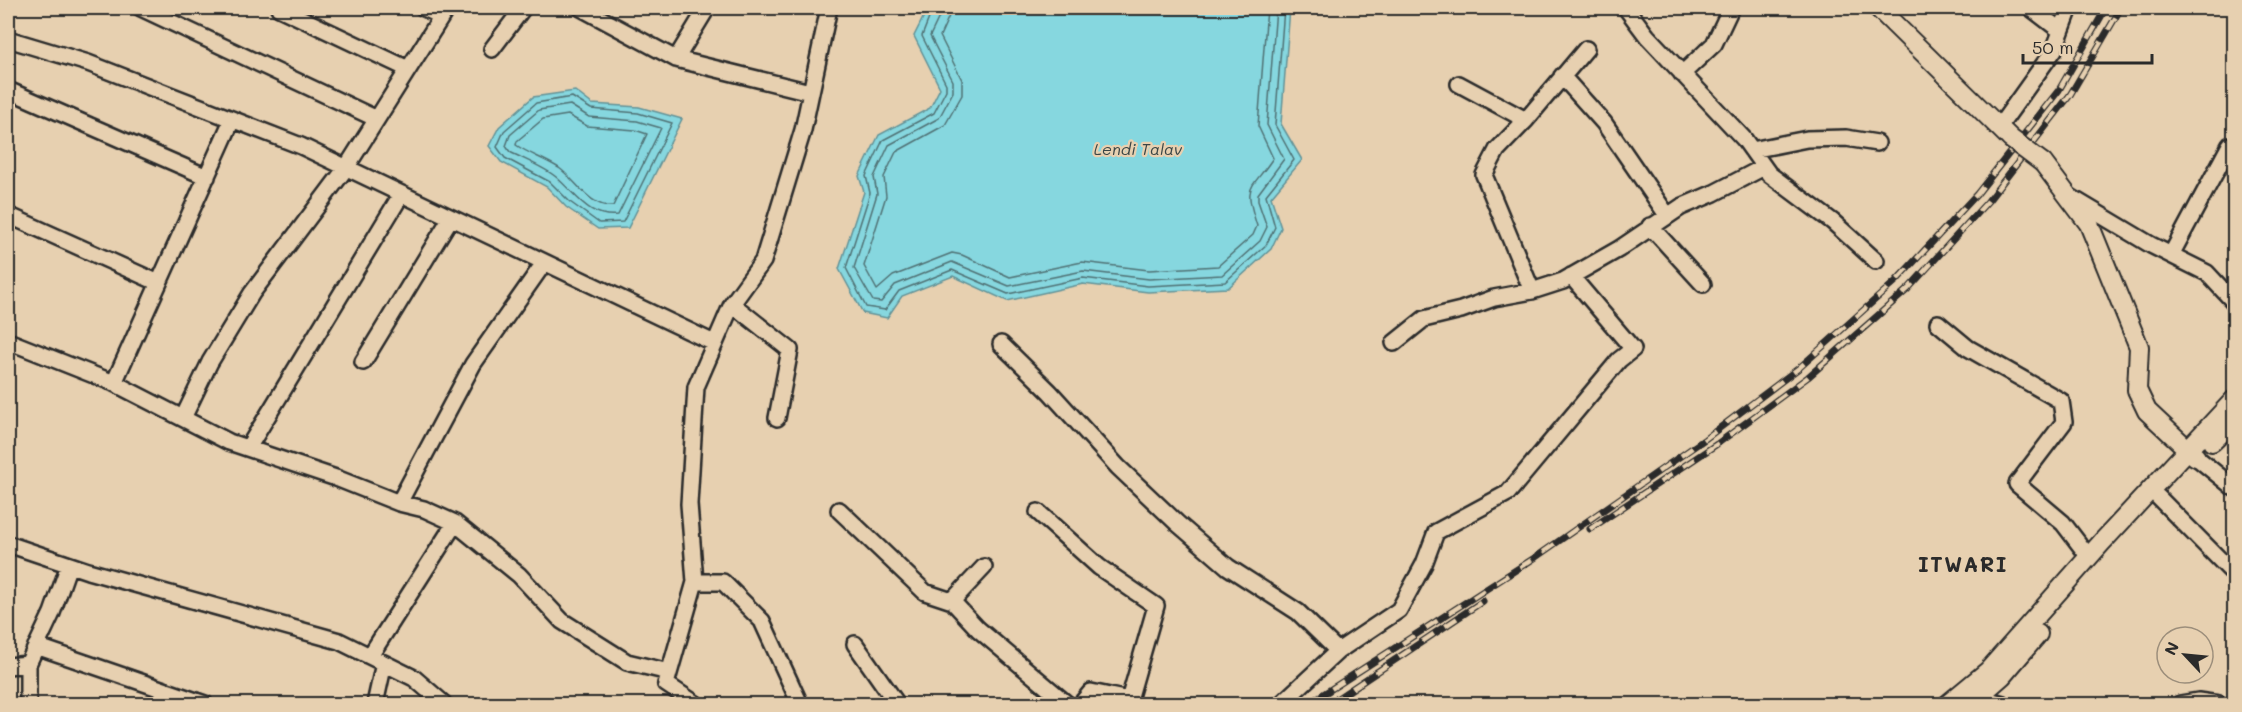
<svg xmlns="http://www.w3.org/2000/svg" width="2242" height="712" viewBox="0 0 2242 712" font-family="Mali,sans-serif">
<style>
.water{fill:#86d7df;stroke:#629297;stroke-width:1.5}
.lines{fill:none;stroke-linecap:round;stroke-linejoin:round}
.shore{stroke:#4f7073;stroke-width:1.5}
.minor-casing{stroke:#2b2b2b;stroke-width:20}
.tertiary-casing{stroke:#2b2b2b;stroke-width:22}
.minor{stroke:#e7d0b0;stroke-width:15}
.tertiary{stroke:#e7d0b0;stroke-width:18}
.rail-casing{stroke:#2b2b2b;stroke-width:7}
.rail{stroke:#e7d0b0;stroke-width:4.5;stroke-dasharray:14;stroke-linecap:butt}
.tertiary-bridge-casing{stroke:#2b2b2b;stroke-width:22;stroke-linecap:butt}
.tertiary-bridge{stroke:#e7d0b0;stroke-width:18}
.labels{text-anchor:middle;stroke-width:4.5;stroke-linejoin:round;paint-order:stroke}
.water-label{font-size:16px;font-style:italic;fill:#394546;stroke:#e7d0b0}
.district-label{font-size:21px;font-weight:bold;letter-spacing:1.5px;fill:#2b2b2b;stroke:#e7d0b0}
</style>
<rect width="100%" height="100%" fill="#e7d0b0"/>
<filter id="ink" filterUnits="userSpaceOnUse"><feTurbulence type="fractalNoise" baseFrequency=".0167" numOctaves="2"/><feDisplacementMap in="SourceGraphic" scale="12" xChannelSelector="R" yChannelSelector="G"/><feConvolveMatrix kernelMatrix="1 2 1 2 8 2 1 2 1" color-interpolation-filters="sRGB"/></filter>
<g filter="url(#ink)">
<!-- water -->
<path class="water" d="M928,8H1290L1281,124L1302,160L1271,197L1281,228L1271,249L1228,288L1148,292L1083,284L1007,301L953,276L902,296L887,318L863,313L839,269L864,192L859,176L879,135L930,108L940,88L914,36Z
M575,91L592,104L639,107L682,119L628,228L598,229L566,207L547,187L501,162L489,146L499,127L533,97Z"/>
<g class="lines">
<!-- shore -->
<path class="shore" d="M933,8L922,36L946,84V90L934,113L883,140L866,176L870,193L846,268L866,307L885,310L899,291L952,270L1008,294L1083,278L1148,286L1225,282L1266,245L1275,227L1266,195L1294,160L1275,125L1284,8
M941,8L940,15L930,36L953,81V92L939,118L889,145L874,177L877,194L854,268L873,301L881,302L895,285L952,262L1009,286L1083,271L1149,279L1222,275L1260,241L1267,227L1258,201V194L1284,159L1267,125L1276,8
M950,8L949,16L940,36L962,80V95L945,125L896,152L884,177L886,196L864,266L877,290L893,276L952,253L962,255L1010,277L1082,262L1149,270L1218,266L1253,235L1257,226C1243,183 1250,192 1273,158L1258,126L1267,8
M572,97L591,109L638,113L672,123L623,222L599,223L570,202L550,182L505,158L497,147L504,131L536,103Z
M570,105L589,117L637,121L661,128L618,215C588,218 577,195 556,177C544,167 525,160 510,152L506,146L510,135L539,110Z
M568,115L587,126L635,130L647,134L613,206C590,208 575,179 559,168C545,159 529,154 516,145L517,141L543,119Z"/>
<defs>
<path id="minor" d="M141,8L377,119
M279,8L408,69
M424,8L441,16
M581,8L676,59
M707,8L676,59L810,92
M1626,8L1647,36L1744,139L1769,174L1833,222L1876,261
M2031,8L2061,31
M8,39L88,63L301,146L714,343
M492,49L523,8
M1682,74L1714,44L1731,8
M1562,76L1604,123L1667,215
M1459,84L1526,120L1586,49
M8,90L207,177
M1526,120L1497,150L1484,175L1532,291
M1999,127L2054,50L2070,8
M1752,150L1807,139L1846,138L1877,143
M2069,196L2151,245L2207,273L2234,302
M8,215L159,283
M1650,226L1703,284
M2171,255L2230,145
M732,304L790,350L777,418
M1938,323L1968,348L2061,401L2064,422L2017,484L2063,523L2089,557
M8,341L114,383L232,120
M1394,343L1424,319L1461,310L1494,298L1532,291L1563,281L1619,249L1681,207L1714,193L1764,167
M1001,344L1050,392L1118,467L1177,523L1228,567L1298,612L1338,651L1281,704
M363,362L450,219
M114,383L229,442L336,478L399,503L424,509L455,523L519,575L562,621L627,662L669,672
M183,418L210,362L252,293L346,168L447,8
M248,448L401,195
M2196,457L2234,488
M2158,497L2234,574
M399,503L473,364L544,263
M839,510L925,592L952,601L978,629L1067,704
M1038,512L1099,567L1156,606L1129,700
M8,544L88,571L339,641L414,678L444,704
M695,582H723L762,621L800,704
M952,601L984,567
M855,644L897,704
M36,646L205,704
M1338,651L1399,610L1424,564L1436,532L1508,493L1619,360L1633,349L1571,276
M370,656L455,523
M28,664V704
M8,666L28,664L52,613L69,565
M1978,697L2003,704
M375,704L384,663
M696,704L666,684L695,582L689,504L696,387L732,304L763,261L803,130L829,8
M1081,704L1091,692L1129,700L1133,704
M2180,704L2198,701L2219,704"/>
<path id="tertiary" d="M1878,8L2011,139
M2043,163L2089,224L2139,347L2137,390L2147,411L2196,457
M2212,442L2234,421
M1948,704L1988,671L2102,542L2234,400
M1970,704L2002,676L2038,634"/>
</defs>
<!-- minor casing -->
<use href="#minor" class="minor-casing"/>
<!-- tertiary casing -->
<use href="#tertiary" class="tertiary-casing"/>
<!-- minor -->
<use href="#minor" class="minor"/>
<!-- tertiary -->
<use href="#tertiary" class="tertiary"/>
<defs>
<path id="rail" d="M1590,529L1717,444L1808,377L1908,289L1988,201L2070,95L2121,8
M1308,704L1536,557L1705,439L1799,368L1896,281L1977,194L2059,90L2106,8
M1329,704L1483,601"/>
</defs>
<!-- rail casing -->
<use href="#rail" class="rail-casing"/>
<!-- rail -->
<use href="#rail" class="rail"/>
<defs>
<path id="tertiary-bridge" d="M2011,139L2043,163"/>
</defs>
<!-- tertiary-bridge casing -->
<use href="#tertiary-bridge" class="tertiary-bridge-casing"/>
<!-- tertiary-bridge -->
<use href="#tertiary-bridge" class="tertiary-bridge"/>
</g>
</g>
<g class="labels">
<!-- water labels -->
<g class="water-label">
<text x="1138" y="155">Lendi Talav</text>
</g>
<!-- district labels -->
<g class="district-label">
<text x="1963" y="572">ITWARI</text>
</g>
</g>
<!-- margin -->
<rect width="2242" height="712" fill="none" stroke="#e7d0b0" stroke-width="30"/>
<rect x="15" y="15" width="2212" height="682" fill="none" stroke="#2b2b2b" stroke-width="2" filter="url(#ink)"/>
<!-- north arrow -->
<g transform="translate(2185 655) rotate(296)"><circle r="28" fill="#e7d0b0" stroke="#9c8e7b" stroke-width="1.5"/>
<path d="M0-4.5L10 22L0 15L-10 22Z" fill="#2b2b2b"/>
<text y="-9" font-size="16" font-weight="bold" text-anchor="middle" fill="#2b2b2b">N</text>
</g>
<!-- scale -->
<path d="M2023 54v9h129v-9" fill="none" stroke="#2b2b2b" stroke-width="3"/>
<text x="2032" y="54" font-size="18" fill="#2b2b2b" stroke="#e7d0b0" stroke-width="4.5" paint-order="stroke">50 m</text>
</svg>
